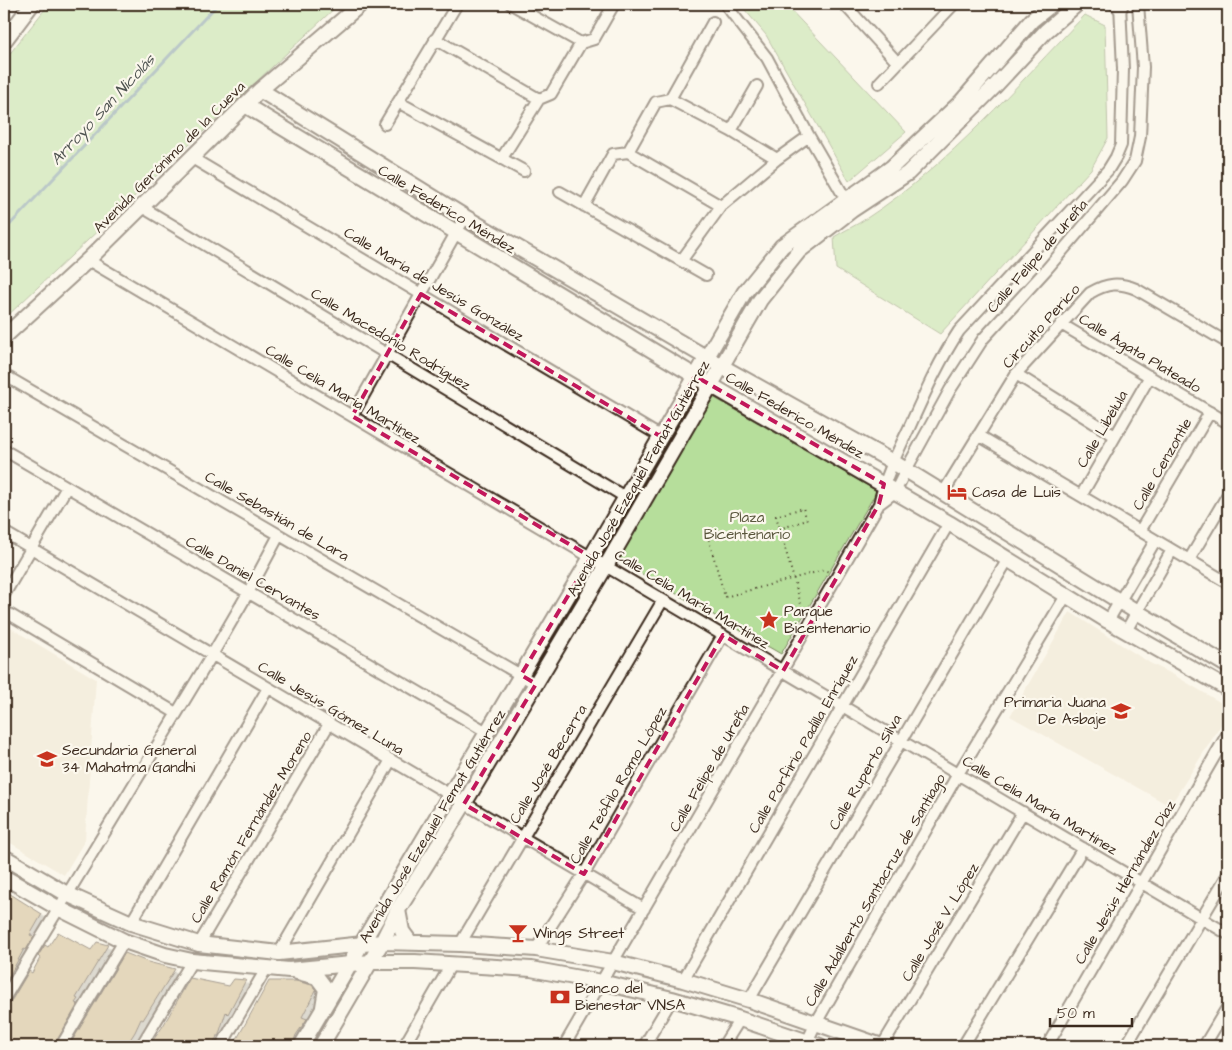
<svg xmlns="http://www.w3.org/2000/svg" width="1232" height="1050" viewBox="0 0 1232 1050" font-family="'Architects Daughter',sans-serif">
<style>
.built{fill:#ece2cc}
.green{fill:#b6de9b;stroke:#78845c}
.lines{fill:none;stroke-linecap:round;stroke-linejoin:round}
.stream{stroke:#6c8e9b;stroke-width:3}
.building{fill:#c8b080;stroke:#3b2a1e;filter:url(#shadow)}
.street-casing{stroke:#3b2a1e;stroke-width:14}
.secondary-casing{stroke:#3b2a1e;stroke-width:18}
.path{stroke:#3b2a1e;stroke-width:2;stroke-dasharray:1 4;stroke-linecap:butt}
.street{stroke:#fbf7ec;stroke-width:10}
.secondary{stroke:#fbf7ec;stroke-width:14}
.marked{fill:none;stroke:#c2185b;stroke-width:4;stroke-dasharray:10 6;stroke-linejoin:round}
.labels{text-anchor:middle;stroke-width:4.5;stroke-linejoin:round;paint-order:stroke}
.street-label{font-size:15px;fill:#3b2a1e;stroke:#fbf7ec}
.poi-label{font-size:15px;fill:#3b2a1e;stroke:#fbf7ec;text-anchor:start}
.park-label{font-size:15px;fill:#5a573d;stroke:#fbf7ec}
.water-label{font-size:16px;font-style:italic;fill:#505452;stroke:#fbf7ec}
</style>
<defs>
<filter id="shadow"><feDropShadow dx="4.5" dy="4.5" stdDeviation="0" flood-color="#0004"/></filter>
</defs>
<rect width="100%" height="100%" fill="#fbf7ec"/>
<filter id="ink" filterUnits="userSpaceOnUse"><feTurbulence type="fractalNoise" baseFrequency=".02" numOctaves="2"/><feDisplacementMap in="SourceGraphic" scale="10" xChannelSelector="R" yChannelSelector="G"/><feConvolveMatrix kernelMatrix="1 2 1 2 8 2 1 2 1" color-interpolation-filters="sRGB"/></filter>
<g filter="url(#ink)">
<!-- built -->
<path class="built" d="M1070,612L1150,663L1174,675L1228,707V714L1170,806L1010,716Z
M4,624L96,679L85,840L64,875L4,839Z"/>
<!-- green -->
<path class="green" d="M49,4H339L4,319V61Z
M740,4H785L906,132L849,181L766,35Z
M1085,15L1105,25L1108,138L1091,169L940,334L836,269L834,237C845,230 857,225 867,218C950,164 1016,86 1085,15Z
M713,397L877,491L781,654L618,560Z"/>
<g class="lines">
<!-- stream -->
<path class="stream" d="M4,231L218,4"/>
</g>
<!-- building -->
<path class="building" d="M4,890L42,914L30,935L34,937L26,950L24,949L4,986Z
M58,932L91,950L97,942L108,945L76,998L78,999L75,1003L78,1004L54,1046H4V1006L10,1003L29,971L32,973L40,958L38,956L45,945L48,947Z
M125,953L148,962L175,969L143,1020L141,1019L135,1032L126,1046H69Z
M190,978L229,986L234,979L246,980L228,1014L226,1012L219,1034L211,1046H149L163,1026Z
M269,981H296L312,985L316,990L302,1017L307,1019L296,1035L292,1046H233Z"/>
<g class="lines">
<defs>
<path id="street" d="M511,4L581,43
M725,4L767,58L809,136L849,205
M844,4L898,63
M435,39L539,99
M879,83L954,4
M670,99L713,22
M398,102L524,171
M385,124L457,4
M731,131L757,86
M628,152L721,206
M192,158L660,436
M502,158L539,99L551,94L581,43L594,39L614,4
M560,192L706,275
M584,206L613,154L628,152L656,102L670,99L731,131L777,159
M142,207L625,497
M88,260L1228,934
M681,261L721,206L777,159L809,136
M1061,324L1228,423
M1016,374L1115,436
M4,375L536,684
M352,416L465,217
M978,435L1228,583
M4,450L487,732
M943,493L1016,374L1090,293C1107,283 1119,282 1136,289L1228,343
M1081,496L1150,376
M879,504L895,492L906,470L950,390L983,339L1046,270L1122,181L1135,161L1140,137L1143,67L1138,4
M1140,531L1210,412
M4,532L644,909
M1189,560L1228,494
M4,595L67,487
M4,611L176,713
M1108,621L1155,541
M1126,631L1172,550
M131,923L268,688
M199,944L329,724
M460,944L663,600
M536,949L584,874L723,635
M279,953L391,760
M683,980L949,523
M4,999L212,655L248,593L279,535
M749,1000L1008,559
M61,1046L124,941
M141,1046L192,961
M221,1046L266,969
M404,1046L452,963
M564,1046L879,504C885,477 897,453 909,428C924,395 939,361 959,331L1108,170L1116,157L1121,145L1123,69L1120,4
M644,1046L672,999
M723,1046L740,1019
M805,1046L816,1023L958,774L1067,594
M882,1046L1023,812
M963,1046L1083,848
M1047,1046L1228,733
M1126,1046L1228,874
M1204,1046L1228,1006"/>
<path id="secondary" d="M1117,4L1120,7
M4,41L32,4
M260,90L465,217L721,366L893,462L1137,612L1228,666
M245,105L695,376L949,523L1108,621L1228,689
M4,337L88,260L260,90L361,4
M4,857L67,894L131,923L199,944L279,953L382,942L460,944L536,949L613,962L683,980L749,1000L882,1046
M4,877L58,908L124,941L165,955L192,961L289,970L371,962H415L531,969L601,982L672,999L740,1019L820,1046
M398,910L402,931L410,942
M297,972L317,977L326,989L323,1007
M301,1046L591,557L744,293L782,246L891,168L962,101L1032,20L1052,4
M321,1046L382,942L398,910L464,804L606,566L760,300L799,251L852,210L908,173L995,86L1046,31L1077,4"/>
</defs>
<!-- street casing -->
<use href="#street" class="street-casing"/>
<!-- secondary casing -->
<use href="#secondary" class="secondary-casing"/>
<!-- path -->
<path class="path" d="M779,529L807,520L803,508L776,516C785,548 794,580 803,611L805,613
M706,530L725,597L824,570L829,572"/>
<!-- street -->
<use href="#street" class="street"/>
<!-- secondary -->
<use href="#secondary" class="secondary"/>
</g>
</g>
<!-- marked area -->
<path d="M0 0H1232V1050H0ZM421,294L660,436L695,376L884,484L879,504L783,671L723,635L584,874L464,804L536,684L521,675L591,557L352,416Z" fill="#fbf7ec" fill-opacity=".55" fill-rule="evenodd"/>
<path class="marked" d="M421,294L660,436L695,376L884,484L879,504L783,671L723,635L584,874L464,804L536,684L521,675L591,557L352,416Z"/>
<!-- icons -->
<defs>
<symbol id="hotel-bare" viewBox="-9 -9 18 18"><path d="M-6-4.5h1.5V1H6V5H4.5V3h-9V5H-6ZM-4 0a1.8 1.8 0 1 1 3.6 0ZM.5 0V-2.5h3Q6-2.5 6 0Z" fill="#c8321e" stroke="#fbf7ec" stroke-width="2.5" paint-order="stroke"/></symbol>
<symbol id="sight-bare" viewBox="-9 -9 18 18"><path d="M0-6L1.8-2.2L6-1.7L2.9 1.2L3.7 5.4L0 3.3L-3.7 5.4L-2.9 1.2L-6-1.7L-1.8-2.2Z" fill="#c8321e" stroke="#fbf7ec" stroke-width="2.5" paint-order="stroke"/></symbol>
<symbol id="school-bare" viewBox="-9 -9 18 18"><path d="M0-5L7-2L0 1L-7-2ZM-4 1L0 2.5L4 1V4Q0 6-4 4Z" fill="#c8321e" stroke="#fbf7ec" stroke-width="2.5" paint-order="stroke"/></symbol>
<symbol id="bar-bare" viewBox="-9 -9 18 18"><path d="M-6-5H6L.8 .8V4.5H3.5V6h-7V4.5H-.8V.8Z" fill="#c8321e" stroke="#fbf7ec" stroke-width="2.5" paint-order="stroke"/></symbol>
<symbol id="bank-bare" viewBox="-9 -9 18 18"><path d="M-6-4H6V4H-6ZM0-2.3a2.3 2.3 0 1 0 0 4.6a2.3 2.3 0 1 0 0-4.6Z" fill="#c8321e" stroke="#fbf7ec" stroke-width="2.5" paint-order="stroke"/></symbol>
</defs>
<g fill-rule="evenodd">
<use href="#hotel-bare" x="943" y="478" width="28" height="28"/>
<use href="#sight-bare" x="755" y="606" width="28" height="28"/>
<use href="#school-bare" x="1107" y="697" width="28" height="28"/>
<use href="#school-bare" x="33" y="745" width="28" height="28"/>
<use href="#bar-bare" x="504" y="919" width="28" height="28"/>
<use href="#bank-bare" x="546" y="983" width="28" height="28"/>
</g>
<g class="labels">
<!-- street labels -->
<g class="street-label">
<text transform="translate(169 157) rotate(-45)" y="5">Avenida Gerónimo de la Cueva</text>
<text transform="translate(447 209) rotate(31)" y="5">Calle Federico Méndez</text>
<text transform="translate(1037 256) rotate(-49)" y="5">Calle Felipe de Ureña</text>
<text transform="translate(434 284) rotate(31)" y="5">Calle María de Jesús González</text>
<text transform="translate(1041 326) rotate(-48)" y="5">Circuito Perico</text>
<text transform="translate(391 339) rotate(31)" y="5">Calle Macedonio Rodríguez</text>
<text transform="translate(1140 353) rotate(31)" y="5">Calle Ágata Plateado</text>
<text transform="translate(343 394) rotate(31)" y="5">Calle Celia María Martínez</text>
<text transform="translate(795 415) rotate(30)" y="5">Calle Federico Méndez</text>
<text transform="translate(1102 429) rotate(-60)" y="5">Calle Libélula</text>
<text transform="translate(1162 464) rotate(-60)" y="5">Calle Cenzontle</text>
<text transform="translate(638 478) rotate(-60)" y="5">Avenida José Ezequiel Femat Gutiérrez</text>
<text transform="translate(277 516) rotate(30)" y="5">Calle Sebastián de Lara</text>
<text transform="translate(253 578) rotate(30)" y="5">Calle Daniel Cervantes</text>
<text transform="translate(692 599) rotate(31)" y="5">Calle Celia María Martínez</text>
<text transform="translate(331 708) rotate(31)" y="5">Calle Jesús Gómez Luna</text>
<text transform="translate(803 744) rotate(-60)" y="5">Calle Porfirio Padilla Enríquez</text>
<text transform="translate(548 764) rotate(-59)" y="5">Calle José Becerra</text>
<text transform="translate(709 768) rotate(-60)" y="5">Calle Felipe de Ureña</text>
<text transform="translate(865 772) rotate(-60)" y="5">Calle Ruperto Silva</text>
<text transform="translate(618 785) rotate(-60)" y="5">Calle Teófilo Romo López</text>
<text transform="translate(1040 805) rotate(31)" y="5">Calle Celia María Martínez</text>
<text transform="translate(432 826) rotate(-59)" y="5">Avenida José Ezequiel Femat Gutiérrez</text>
<text transform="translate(251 827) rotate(-59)" y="5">Calle Ramón Fernández Moreno</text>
<text transform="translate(1125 882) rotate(-60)" y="5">Calle Jesús Hernández Díaz</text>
<text transform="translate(875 890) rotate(-60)" y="5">Calle Adalberto Santacruz de Santiago</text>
<text transform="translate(940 922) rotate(-59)" y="5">Calle José V. López</text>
</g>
<!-- poi labels -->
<g class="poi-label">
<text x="972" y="497">Casa de Luis</text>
<text x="784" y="616">Parque<tspan x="784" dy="17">Bicentenario</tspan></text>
<text x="1106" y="707" text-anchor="end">Primaria Juana<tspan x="1106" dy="17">De Asbaje</tspan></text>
<text x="62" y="755">Secundaria General<tspan x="62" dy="17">34 Mahatma Gandhi</tspan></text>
<text x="533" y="938">Wings Street</text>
<text x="575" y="993">Banco del<tspan x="575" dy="17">Bienestar VNSA</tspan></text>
</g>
<!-- park labels -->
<g class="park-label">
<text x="747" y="522">Plaza<tspan x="747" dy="17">Bicentenario</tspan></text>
</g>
<!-- water labels -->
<g class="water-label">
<text transform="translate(102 109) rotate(-47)" y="6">Arroyo San Nicolás</text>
</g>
</g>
<!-- margin -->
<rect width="1232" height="1050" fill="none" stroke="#fbf7ec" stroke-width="20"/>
<rect x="10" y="10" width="1212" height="1030" fill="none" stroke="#3b2a1e" stroke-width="2" filter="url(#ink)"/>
<!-- scale -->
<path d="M1050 1018v8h82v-8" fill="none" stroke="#3b2a1e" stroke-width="2.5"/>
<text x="1057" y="1018" font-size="15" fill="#3b2a1e" stroke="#fbf7ec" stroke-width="4" paint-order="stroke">50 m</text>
</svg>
